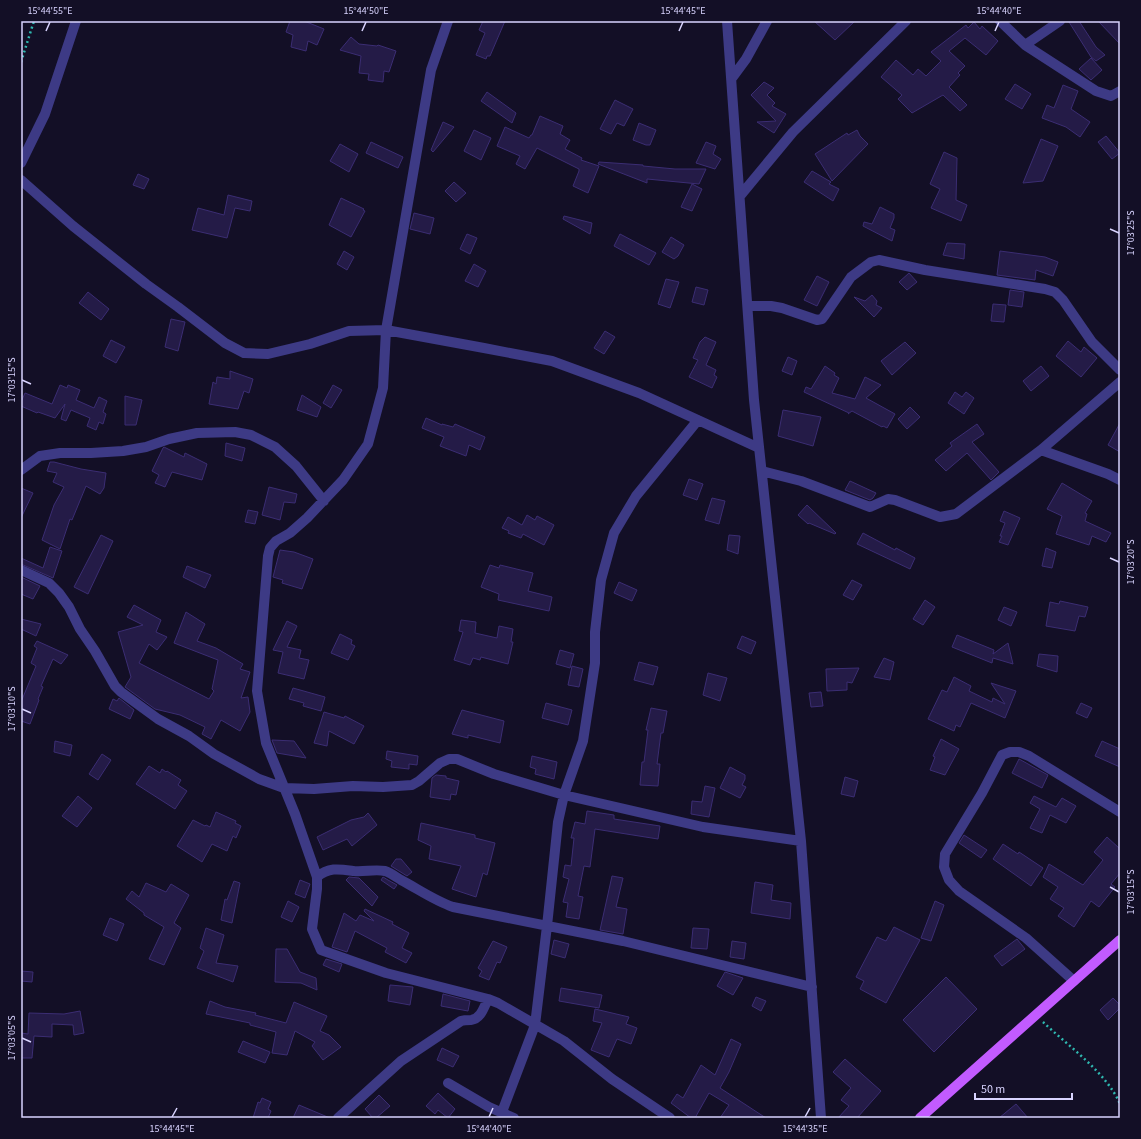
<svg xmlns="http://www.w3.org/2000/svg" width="1141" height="1139" viewBox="0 0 1141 1139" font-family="'Source Sans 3',sans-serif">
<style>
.building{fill:#241b47;stroke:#3b2d73}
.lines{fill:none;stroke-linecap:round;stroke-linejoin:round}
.path{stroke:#2fb8b0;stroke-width:2.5;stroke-dasharray:2 3;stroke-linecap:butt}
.minor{stroke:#3d3a85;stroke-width:10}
.major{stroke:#c25bff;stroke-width:10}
.ticks{fill:none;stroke:#d9d4ff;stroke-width:1.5}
.neatline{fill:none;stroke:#d9d4ff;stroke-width:1.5}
.ticks-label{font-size:10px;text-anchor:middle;fill:#d9d4ff}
</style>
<rect width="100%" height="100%" fill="#130f26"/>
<!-- building -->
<path class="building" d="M290,21H304L324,29L317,45L308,41L306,51L291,47L293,35L286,32Z
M483,21H505L490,56H487L486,59L476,55L485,33L479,30Z
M814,21H855L835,40Z
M1071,21H1079L1096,47L1105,55L1096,61L1091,57L1069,22Z
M1098,21H1120V44Z
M974,22L980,29L982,26L998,41L986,55L965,38L949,51L965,66L958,73L960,75L949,87L967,105L960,111L943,95L912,113L898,99L902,95L881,77L896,60L913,75L918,69L926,76L941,61L931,52L966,25L968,28Z
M351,37L359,44L377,46L378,45L396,51L389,72L384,71L383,82L368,80L369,74L359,73L361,56L340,50Z
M1091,58L1102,70L1091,80L1079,69Z
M764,82L774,88L767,95L775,103L772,106L786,114L774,133L757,122L776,121L751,95Z
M1015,84L1031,94L1022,109L1005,99Z
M1063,85L1078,91L1071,109L1090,122L1080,137L1066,127L1042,118L1047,105L1054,108Z
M487,92L516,113L512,123L481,101Z
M615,100L633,109L624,126L617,123L611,134L600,129Z
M540,116L563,126L560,134L570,140L565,149L582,158L581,160L599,166L588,193L573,186L579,171V169L537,148L525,169L516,164L520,156L497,146L505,127L529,138L531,135H532Z
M443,122L454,127L433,152L431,150Z
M639,123L656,130L650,145H646L633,140Z
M474,130L491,138L481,160L464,151Z
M857,130L860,136L868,144L832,181L815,154L847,133L848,135Z
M1106,136L1120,153L1112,159L1098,142Z
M1041,139L1058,146L1043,181L1023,183Z
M371,142L403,157L398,168L366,153Z
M706,142L716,146L713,154L721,159L715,169L696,163Z
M340,144L358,154L349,172L330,161Z
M944,152L957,158L956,200L967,205L961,221L931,208L940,189L930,184Z
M599,162L643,165V166L675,169H706L699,184L647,179V183L598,164Z
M812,171L831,182L829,184L839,189L833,201L804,182Z
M138,174L149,179L144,189L133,185Z
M454,182L466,193L456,202L445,191Z
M692,184L702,189L692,211L681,207Z
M228,195L252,201L250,211L235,208L227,238L192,230L198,208L224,215Z
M341,198L364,209L363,210L365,211L351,237L329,225Z
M880,207L894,214V218L890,228L895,230L892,241L863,226L864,222L872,224Z
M414,213L434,218L430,234L410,229Z
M564,216L592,223L590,234L563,219Z
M467,234L477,238L470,254L460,249Z
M620,234L656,253L649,265L614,246Z
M671,237L684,245L678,256L674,259L662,252Z
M947,243L965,244L964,259L943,255Z
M344,251L354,257L347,270L337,264Z
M1000,251L1045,257L1058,262L1053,276L1036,270L1035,280L997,275Z
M474,264L486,271L478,287L465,281Z
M909,273L917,282L907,290L899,282Z
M817,276L829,282L817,306L804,300Z
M666,279L679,282L670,308L658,304Z
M696,287L708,290L704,305L692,302Z
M1010,290L1024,292L1022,307L1008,305Z
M88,292L109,309L101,320L79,303Z
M872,295L877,301L876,305L882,308L874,317L854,297L865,301Z
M993,304L1006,305L1004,322L991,321Z
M171,319L185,322L178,351L165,347Z
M605,331L615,337L604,354L594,348Z
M705,337L716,342L706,365L716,370L714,375L717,377L712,388L689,377L698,360L693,358L700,342Z
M111,340L125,347L116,363L103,356Z
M1068,341L1081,352L1084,347L1097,358L1081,377L1056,356Z
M905,342L916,353L892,375L881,361Z
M788,357L797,361L792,375L782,371Z
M825,366L835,373L834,375L839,378L832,393L855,399L865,377L881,385L866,398L895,414L887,428L883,426L882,427L852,411L848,414L849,413L804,392L806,387L811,389Z
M1041,366L1049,376L1031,391L1023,381Z
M230,371L253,379L249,393L244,391L238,409L209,404L213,382L216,384L217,377L230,379Z
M60,385L67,388L68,385L80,390L76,400L94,408L99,397L107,401L103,412L106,414L103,424L99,422L96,430L87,426L90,418L71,410L66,421L61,419L65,404L55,418L38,412L37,413L21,406V402L25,393L52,404Z
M333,385L342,390L331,408L323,403Z
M955,392L962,397L966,392L974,398L964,414L948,403Z
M302,395L321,407L317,417L297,410Z
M125,396L142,400L136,425H125Z
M910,407L920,417L907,429L898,419Z
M783,410L821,417L813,446L778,436Z
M426,418L442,425V424L453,427L455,424L485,437L480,450L469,445L466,456L440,446L444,437L422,428Z
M1120,423V452L1108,445Z
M977,424L984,434L972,442L999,472L991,480L967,453L946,471L935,460L952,446L950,443Z
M226,443L245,448L242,461L225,456Z
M164,447L184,457L185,453L207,464L202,480L172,472L165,487L155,483L159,475L152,471L163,448Z
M50,462H54L81,469L106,473L104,488L100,494L86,486L72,520L70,519L60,549L42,540L54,505L64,487L53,482L57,473L47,471Z
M689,479L703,484L697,500L683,495Z
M850,481L876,493L873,498L870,500L845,490Z
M1062,483L1092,501L1085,513L1087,514L1085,521L1111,533L1106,542L1092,536L1089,545L1056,534L1062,516L1047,509Z
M269,487L297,494L295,503L284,502L280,520L262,515Z
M21,488L33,493L21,518Z
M712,498L725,501L719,524L705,520Z
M807,505L836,533L835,534L809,523L808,524L798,515Z
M248,510L258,512L255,524L245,522Z
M1004,511L1020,518L1008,545L999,542L1002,536H1000L1005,523L1000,521Z
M527,515L535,520L537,516L554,525L544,545L523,534L521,538L508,533L509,531L502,528L508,517L522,525Z
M863,533L895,550L896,548L915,558L910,569L857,544Z
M101,535L113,541L88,594L74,587Z
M729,535L740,536L738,554L727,550Z
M50,547L62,551L53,578L21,564V558L43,568Z
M1046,548L1056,552L1052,568L1042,566Z
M280,550L294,552L313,559L302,589L282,583L283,580L273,577Z
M490,565L499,568L500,565L533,573L528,591L552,597L549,611L498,600L499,594L481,587Z
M187,566L211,575L205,588L183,577Z
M21,577L40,586L33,599L21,594Z
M852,580L862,585L853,600L843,595Z
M619,582L637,590L632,601L614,593Z
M925,600L935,607L923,625L913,619Z
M1060,601L1088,607L1085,617L1079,616L1075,631L1046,626L1050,602L1059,604Z
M134,605L161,620L156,632L167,637L157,650L149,644L139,663L209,699L214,691L212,689L218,660L174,643L186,612L205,624L197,641L216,648L243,664L240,669L250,672L241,698L248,697L250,712L240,731L221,720L211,739L202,734L205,727L180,715L155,709L125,687L131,677L118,632L143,625L127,617Z
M1004,607L1017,612L1011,626L998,620Z
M21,619L41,624L36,636L21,629Z
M461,620L476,622L475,633L497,638L499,626L513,629L511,642H513L508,664L481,657L480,660L473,658L470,665L454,660L463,632L459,631Z
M287,621L297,626L287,647L301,650L299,658L309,660L304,679L278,673L283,652L273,650Z
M340,634L352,640L351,644L355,646L348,660L331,653Z
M957,635L994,650L993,654L1008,643L1013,664L993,658L992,663L952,647Z
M742,636L756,642L751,654L737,648Z
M37,641L68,655L61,664L53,659L41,686L43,687L38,699L39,700L30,724L21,721V702L36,666L31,663L37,648L34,646Z
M560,650L574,654L570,668L556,664Z
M1039,654L1058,656L1057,672L1037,666Z
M884,658L894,662L890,680L874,677Z
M639,662L658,667L653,685L634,680Z
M572,666L583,669L579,687L568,685Z
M859,668L852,683L847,682V690L827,691L826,669Z
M708,673L727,678L720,701L703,695Z
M954,677L971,686L969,691L992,702L993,698L1005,704L991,683L1016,691L1005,718L971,703L960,727L956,725L954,731L928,719L942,690L947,692Z
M293,688L325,697L321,711L303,706L304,703L289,699Z
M821,692L823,706L811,707L809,693Z
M119,698L134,710L130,719L109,709L113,699L117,701Z
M546,703L572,710L568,725L542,718Z
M1081,703L1092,708L1087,718L1076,713Z
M651,708L667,711L663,733H661L657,764H660L658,786L640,785L642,762H644L648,730H646Z
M462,710L504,721L500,743L468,735V738L452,734Z
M324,712L344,718L345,716L364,726L354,744L329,731L327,746L314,743Z
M941,739L959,749L945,775L930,770L935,757L933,756Z
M272,740L294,741L306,758L277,753Z
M55,741L72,745L70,756L54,752Z
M1102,741L1120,749V767L1095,756Z
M387,751L418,756L417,765L409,764V769L391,767L392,761L386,759Z
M102,754L111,760L98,780L89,774Z
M532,756L557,762L554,779L535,774L536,769L530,767Z
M1019,759L1048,775L1042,788L1012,773Z
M149,766L160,773L162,769L166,772L167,771L181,780L178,785L187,791L175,809L136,784Z
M730,767L745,775V779L742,785L746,787L740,798L720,788Z
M436,775L446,776V778L459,781L456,795L451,794L450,800L430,797L432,778Z
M845,777L858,781L854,797L841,794Z
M705,786L715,788L709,817L691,814L692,801L702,802Z
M78,796L92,808L77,827L62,816Z
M1034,796L1056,807L1062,798L1076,806L1066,823L1050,815L1042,833L1030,828L1040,809L1030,803Z
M587,811L614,815V819L660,826L658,839L595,829L590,867L584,866L578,896L583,897L579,919L566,917L568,903L563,902L569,879L563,877L565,865L571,866L574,838H571L575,822L585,824Z
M216,812L236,821L235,823L241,826L236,838L233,836L227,851L212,844L202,862L177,846L193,820L205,826L206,825L210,827Z
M368,813L377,825L352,846L347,839L323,850L317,837L351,820L364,817Z
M421,823L475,835V838L495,843L487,875L483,873L476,897L452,889L461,866L429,859L431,846L418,840Z
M964,835L987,850L981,858L959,843Z
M1107,837L1120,849V873L1111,884L1115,887L1099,907L1091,901L1074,927L1058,916L1064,908L1050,899L1058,887L1043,877L1049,864L1083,885L1103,860L1094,852Z
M1003,844L1018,854L1019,852L1043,868L1031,886L993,859Z
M396,859H401L412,872L407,876L391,866Z
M612,876L623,878L616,907L627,909L623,934L600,930Z
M349,877L359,878L378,897L372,906L346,880Z
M383,877L388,880L397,885L394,889L381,880Z
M300,880L310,884L305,898L295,894Z
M234,881L240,883L232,923L221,920L225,899L227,900Z
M755,882L773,885L771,900L791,903L790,919L751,913Z
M146,883L166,892L171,884L189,895L174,923L181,928L164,965L149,959L164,927L144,915V913L126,899L132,891L139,897Z
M288,901L299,907L292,922L281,917Z
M935,901L944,905L931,941L921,938Z
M365,909L393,922L392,924L409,933L402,948L412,953L406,963L385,952L387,948L355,931L347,952L332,947L344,913L356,921L360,915L374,921L364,911Z
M110,918L124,924L117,941L103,935Z
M894,927L920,940L886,1003L860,989L864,981L856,977L877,937L886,941Z
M206,928L224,935L216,963L238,966L233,982L197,968L204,951L200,948Z
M693,928L709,929L707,949L691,948Z
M1017,939L1025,949L1002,966L994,956Z
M554,940L569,944L565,958L551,954Z
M493,941L507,947L500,963L497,962L489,980L479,976L482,971L478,968Z
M732,941L746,943L744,959L730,957Z
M276,949H287L300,972L316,978L317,990L301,983L275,982Z
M326,959L342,964L339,972L323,965Z
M21,971L33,972L32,982L21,981Z
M725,972L743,978L733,995L717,986Z
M946,977L977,1009L934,1052L903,1020Z
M390,985L413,987L410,1005L388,1001Z
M561,988L602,995L599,1008L559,1001Z
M443,994L470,1001L468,1011L441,1006Z
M756,997L766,1001L761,1011L752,1006Z
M1113,998L1120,1005V1008L1108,1020L1100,1010Z
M210,1001L225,1007L256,1013L255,1015L286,1023L294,1002L327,1016L320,1031L329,1035L341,1047L323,1060L312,1046L315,1042L295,1031L287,1055L272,1053L276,1032L250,1025V1023L206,1014Z
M595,1009L629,1017L626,1024L637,1028L631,1044L617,1039L609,1057L591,1050L602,1023L593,1021Z
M80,1011L84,1033L74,1035L73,1025L52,1024V1037L34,1036L32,1058H21V1033L28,1034L29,1013L64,1014Z
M731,1039L741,1044L729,1072L720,1088L766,1118H720L729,1105L709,1093L695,1118H691L671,1103L677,1094L683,1098L701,1065L715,1075Z
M243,1041L270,1052L265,1063L238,1052Z
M442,1048L459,1056L453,1067L437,1060Z
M845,1059L881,1091L857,1118H838L849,1106L841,1100L851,1088L833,1072Z
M438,1093L455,1109L448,1118L438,1110L435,1114L426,1106Z
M379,1095L390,1106L376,1118H373L365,1109Z
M262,1098L271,1102L268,1109L271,1111L268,1118H253L258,1102L260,1103Z
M1016,1104L1028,1118H999Z
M299,1105L330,1118H293Z"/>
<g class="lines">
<!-- path -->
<path class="path" d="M21,62L34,21
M1043,1022C1067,1045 1107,1073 1120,1104"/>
<!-- minor -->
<path class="minor" d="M448,21L431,70L386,330L383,388L368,444L343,480L307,518L290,533L276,541L270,548L268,556L257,691L266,743L295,814L317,877V889L312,929L321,950L386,973L488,999L498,1003L564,1041L612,1079L670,1118
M727,21L754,400L801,841L821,1118
M1000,21L1025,45L1096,91L1111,96L1120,91
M1025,45L1060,21
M732,78L746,59L767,21
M21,163L45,114L76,21
M21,180L73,226L146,284L178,307L225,343L244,353L268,354L310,344L349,331L386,330L484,348L552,361L639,393L759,448
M740,196L793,132L906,21
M748,306H771L782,308L817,320L822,319L825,315L851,277L871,262L879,260L925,270L1045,289L1055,292L1063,300L1092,342L1120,370
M1041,450L1108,474L1120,480
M21,470L40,456L60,453H91L123,451L146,447L169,439L197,433L235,432L251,435L275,447L296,466L324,501
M762,471L801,481L870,507L888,499L895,500L940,517L956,514L1041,450L1120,382
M21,570L49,583L59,593L69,607L80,629L95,651L115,686L121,692L158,719L189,736L214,754L259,779L284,788L314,789L353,786L383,787L412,785L419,781L440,763L449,759H457L494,774L564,795L703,827L801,841
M317,877C329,867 339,869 354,871C364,872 375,869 385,871C391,873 396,877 401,880C418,889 435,901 453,907L623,941L812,987
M1074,981L1026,938L959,891L949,880L944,867L945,854L982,793L1002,755L1010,752H1019L1029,756L1120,812
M448,1083L489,1107L514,1118
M502,1112L535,1025L547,926L558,822L564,795L583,741L595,663V632L601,580L614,533L636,496L698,420
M338,1118L401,1061L461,1021C464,1020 467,1020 471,1020C481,1019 484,1007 488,999"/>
<!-- major -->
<path class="major" d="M920,1118L1120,940"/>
</g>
<!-- ticks -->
<path class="ticks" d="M46,31L50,22M362,31L366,22M679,31L683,22M995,31L999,22M1110,229L1119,233M22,380L31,384M1110,558L1119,562M22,709L31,713M1110,887L1119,892M22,1038L31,1042M172,1117L177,1108M489,1117L493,1108M805,1117L810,1108"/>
<!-- border -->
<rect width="1141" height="1139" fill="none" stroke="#130f26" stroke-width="44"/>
<!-- scale -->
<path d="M975 1093v6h97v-6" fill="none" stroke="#d9d4ff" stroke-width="2"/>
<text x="981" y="1093" font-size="12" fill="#d9d4ff" stroke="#130f26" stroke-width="3" paint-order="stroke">50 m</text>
<rect x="22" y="22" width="1097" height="1095" class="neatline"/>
<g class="ticks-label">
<text x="50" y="14">15°44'55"E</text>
<text x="366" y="14">15°44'50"E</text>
<text x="683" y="14">15°44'45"E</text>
<text x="999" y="14">15°44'40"E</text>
<text transform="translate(1130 233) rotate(-90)" y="4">17°03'25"S</text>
<text transform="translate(11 380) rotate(-90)" y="4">17°03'15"S</text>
<text transform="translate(1130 562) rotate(-90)" y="4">17°03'20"S</text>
<text transform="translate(11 709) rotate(-90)" y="4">17°03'10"S</text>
<text transform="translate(1130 892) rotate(-90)" y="4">17°03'15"S</text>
<text transform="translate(11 1038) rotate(-90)" y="4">17°03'05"S</text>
<text x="172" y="1132">15°44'45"E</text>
<text x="489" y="1132">15°44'40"E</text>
<text x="805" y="1132">15°44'35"E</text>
</g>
</svg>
